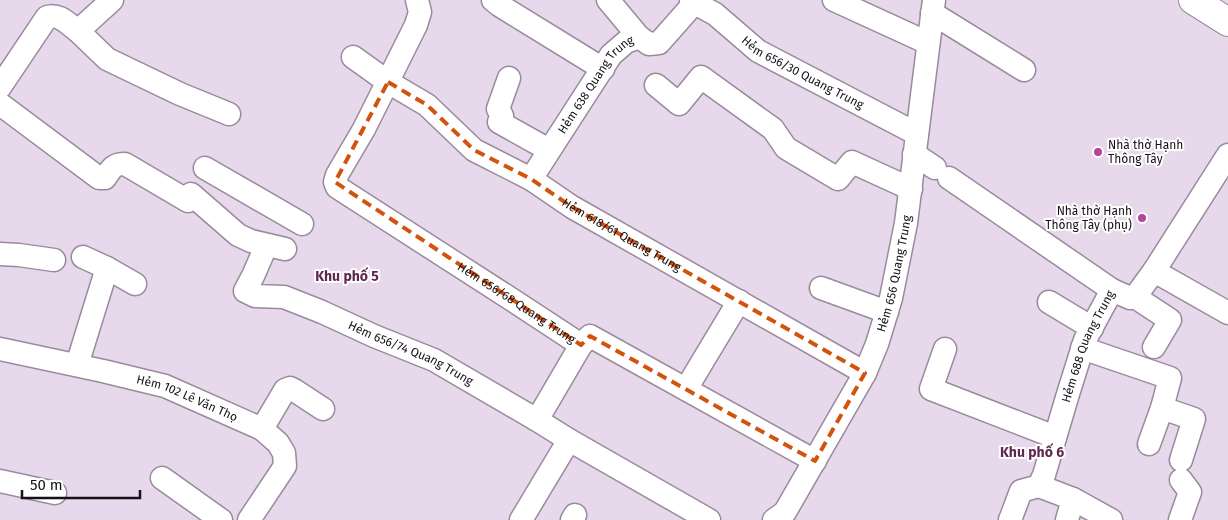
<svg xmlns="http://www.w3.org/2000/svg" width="1228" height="520" viewBox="0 0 1228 520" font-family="'Fira Sans',sans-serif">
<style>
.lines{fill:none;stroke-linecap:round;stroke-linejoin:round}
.minor-casing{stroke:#998a9d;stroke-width:25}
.major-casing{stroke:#998a9d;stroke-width:30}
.minor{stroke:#fff;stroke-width:22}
.major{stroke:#fff;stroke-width:28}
.marked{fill:none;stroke:#d3520d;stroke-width:4;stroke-dasharray:10 6;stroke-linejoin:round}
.poi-dot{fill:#b7439c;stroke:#fff;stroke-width:2}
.labels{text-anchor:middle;stroke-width:4;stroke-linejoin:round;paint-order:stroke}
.street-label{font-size:12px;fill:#161017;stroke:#fff}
.poi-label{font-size:12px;fill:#161017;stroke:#fff;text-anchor:start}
.neighbourhood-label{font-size:14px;font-weight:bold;fill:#5f2751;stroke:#fff}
</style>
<rect width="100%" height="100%" fill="#e8d8ec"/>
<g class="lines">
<defs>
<g id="minor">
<path d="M112,0L78,31L107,59L180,94L229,114"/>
<path id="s1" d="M417,0L420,12L416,25L364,129L337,175L335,182L337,187L517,303L581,345L590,336L815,461"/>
<path d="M493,0L499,5L603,69"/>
<path d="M608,0L639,37"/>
<path id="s2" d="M691,0L695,3L715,14L758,51L917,134"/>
<path d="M834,0L928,43"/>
<path d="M932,13L1024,70"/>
<path id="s3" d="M353,57L388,82L427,105L474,150L531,179L572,207L865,373"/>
<path d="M509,78L498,109L502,116L499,122L549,150"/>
<path d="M656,85L679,104L701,77L773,129L786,148L838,179L852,162L911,189"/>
<path d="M0,87L47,17C59,13 68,24 78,31"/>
<path d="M0,104L99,178H105C112,168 113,164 125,164L188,201"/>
<path d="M914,154L935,168"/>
<path d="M205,168L302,224"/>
<path d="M949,178L1112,290"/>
<path id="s4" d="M531,179L611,55L626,42L639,37L649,44L659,43L697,0"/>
<path d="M191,194L238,235L251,241L285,249"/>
<path id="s5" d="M263,253L253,276L245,291L255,296L284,297L322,312L374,336L434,360L537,420L569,440L709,520"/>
<path d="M0,254L19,255L54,260"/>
<path d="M83,257L107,268L135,284"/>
<path d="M1154,271L1228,313"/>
<path d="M821,288L887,312"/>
<path d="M1135,297L1170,320L1154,347"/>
<path d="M1049,302L1092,328"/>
<path d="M1082,348L1170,378L1162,408L1149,444"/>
<path id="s6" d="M0,349L103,371L165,386L262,429L278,443L284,453L285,466L249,520"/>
<path d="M945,349L931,389L1055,437"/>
<path d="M77,365L107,268"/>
<path d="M686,389L739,301"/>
<path d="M1162,408L1194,419L1181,460"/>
<path d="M537,420L581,345"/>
<path d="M262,429L285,390L290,388L294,390L323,409"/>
<path d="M162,478L221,520"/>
<path d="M0,481L55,493"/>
<path d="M1039,486L1073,499L1111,520"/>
<path d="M521,520L569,440"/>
<path d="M572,520L575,515"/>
<path id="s7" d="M774,520L785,512L865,373L877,344L891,298L906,223L934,0"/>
<path id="s8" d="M1010,520L1021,491L1039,486L1044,475L1068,394L1085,340L1112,290L1130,298L1135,297L1154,271L1228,155"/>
<path d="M1067,520L1073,499"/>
<path d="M1180,520L1190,492L1181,480"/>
</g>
<path id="major" d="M1193,0L1228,22"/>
</defs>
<!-- minor casing -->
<use href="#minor" class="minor-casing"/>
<!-- major casing -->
<use href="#major" class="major-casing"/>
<!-- minor -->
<use href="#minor" class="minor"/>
<!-- major -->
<use href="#major" class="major"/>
</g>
<!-- marked area -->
<path class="marked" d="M388,82L427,105L474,150L531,179L572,207L865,373L815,461L590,336L581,345L335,182Z"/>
<!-- markers -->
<g class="poi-dot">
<circle cx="1098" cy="152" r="5"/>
<circle cx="1142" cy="218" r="5"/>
</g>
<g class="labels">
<!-- street labels -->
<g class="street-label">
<text dy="4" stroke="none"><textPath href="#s2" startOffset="134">Hẻm 656/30 Quang Trung</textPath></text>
<text dy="4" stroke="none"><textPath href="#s4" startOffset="115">Hẻm 638 Quang Trung</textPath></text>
<text dy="4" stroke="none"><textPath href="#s3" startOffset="324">Hẻm 618/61 Quang Trung</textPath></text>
<text dy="4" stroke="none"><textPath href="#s7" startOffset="278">Hẻm 656 Quang Trung</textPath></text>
<text dy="4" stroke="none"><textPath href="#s1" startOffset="422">Hẻm 656/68 Quang Trung</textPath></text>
<text dy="4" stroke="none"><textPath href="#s8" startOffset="198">Hẻm 688 Quang Trung</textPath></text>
<text dy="4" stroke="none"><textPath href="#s5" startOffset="221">Hẻm 656/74 Quang Trung</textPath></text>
<text dy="4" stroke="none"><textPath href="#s6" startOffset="194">Hẻm 102 Lê Văn Thọ</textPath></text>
</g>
<!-- poi labels -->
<g class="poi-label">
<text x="1108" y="149">Nhà thờ Hạnh<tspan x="1108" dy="14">Thông Tây</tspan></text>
<text x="1132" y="215" text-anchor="end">Nhà thờ Hạnh<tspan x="1132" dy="14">Thông Tây (phụ)</tspan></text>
</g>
<!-- neighbourhood labels -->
<g class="neighbourhood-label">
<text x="347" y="281">Khu phố 5</text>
<text x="1032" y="457">Khu phố 6</text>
</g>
</g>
<!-- scale -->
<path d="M22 490v8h118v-8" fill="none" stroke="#161017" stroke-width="2.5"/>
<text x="30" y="490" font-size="15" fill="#161017" stroke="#ffffff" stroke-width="4" paint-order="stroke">50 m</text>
</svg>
